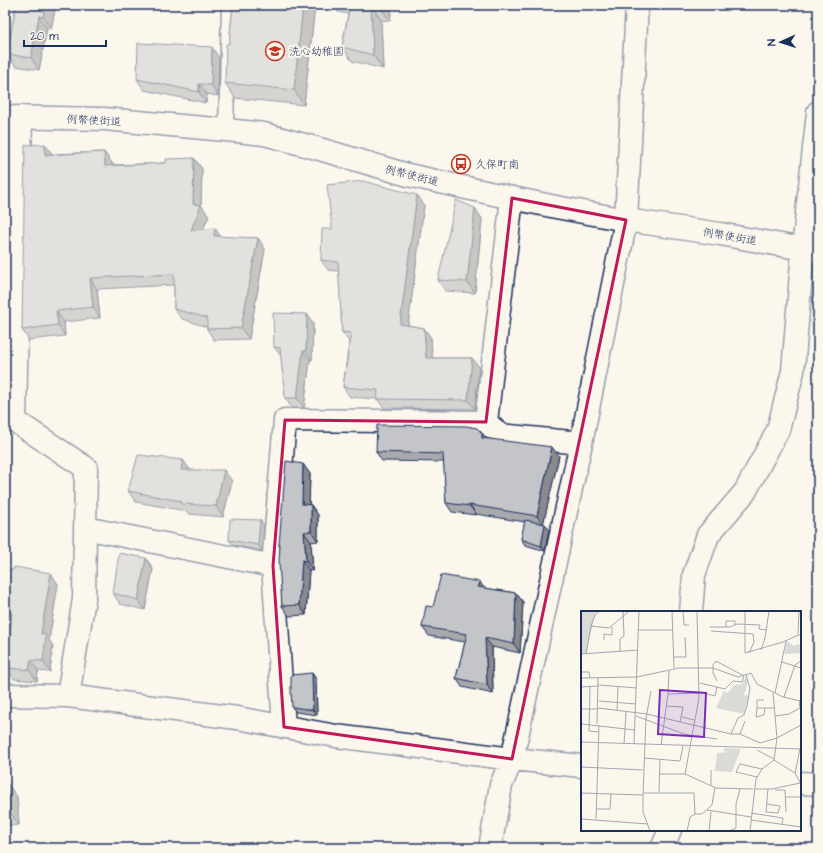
<svg xmlns="http://www.w3.org/2000/svg" width="823" height="853" viewBox="0 0 823 853" font-family="'Architects Daughter','Klee One',sans-serif">
<style>
.lines{fill:none;stroke-linecap:round;stroke-linejoin:round}
.service-casing{stroke:#1b2f5e;stroke-width:17}
.minor-casing{stroke:#1b2f5e;stroke-width:25}
.tertiary-casing{stroke:#1b2f5e;stroke-width:25}
.service{stroke:#fbf7ec;stroke-width:14}
.minor{stroke:#fbf7ec;stroke-width:22}
.tertiary{stroke:#fbf7ec;stroke-width:22}
.wall{fill:#a8a9ad;stroke:#1b2f5e}
.shaded-wall{fill:#888a8d;stroke:#1b2f5e}
.building{fill:#c3c5c9;stroke:#1b2f5e}
.marked{fill:none;stroke:#c2185b;stroke-width:3;stroke-linejoin:round}
.labels{text-anchor:middle;stroke-width:4;stroke-linejoin:round;paint-order:stroke}
.poi-label{font-size:11px;fill:#1b2f5e;stroke:#fbf7ec;text-anchor:start}
.street-label{font-size:11px;fill:#1b2f5e;stroke:#fbf7ec}
.inset-road{fill:none;stroke:#a1a7b3;stroke-width:1}
.view{fill:#7b2cbf;fill-opacity:0.15;stroke:#7b2cbf;stroke-width:2}
.inset-edge{fill:none;stroke:#1b2f5e;stroke-width:2}
</style>
<rect width="100%" height="100%" fill="#fbf7ec"/>
<filter id="ink" filterUnits="userSpaceOnUse"><feTurbulence type="fractalNoise" baseFrequency=".025" numOctaves="2"/><feDisplacementMap in="SourceGraphic" scale="8" xChannelSelector="R" yChannelSelector="G"/><feConvolveMatrix kernelMatrix="1 2 1 2 8 2 1 2 1" color-interpolation-filters="sRGB"/></filter>
<g filter="url(#ink)">
<g class="lines">
<defs>
<path id="service" d="M226,130L229,5"/>
<path id="minor" d="M5,53L14,5
M21,117L15,421L86,468L84,599L68,696
M486,422L512,198
M85,528L273,566
M691,612L694,575L708,535L745,492L778,430L793,371L803,249L818,112
M5,695L68,696L237,718L336,736L512,759L582,766
M284,727L273,566L285,420L486,422L500,435L581,443
M800,783L818,784
M490,848L501,785L512,759L581,443L626,220L637,5
M662,848L670,830"/>
<path id="tertiary" d="M5,117L104,119L226,130L264,134L316,148L408,175L512,198L556,207L626,220L720,234L803,249L818,250"/>
</defs>
<!-- service casing -->
<use href="#service" class="service-casing"/>
<!-- minor casing -->
<use href="#minor" class="minor-casing"/>
<!-- tertiary casing -->
<use href="#tertiary" class="tertiary-casing"/>
<!-- service -->
<use href="#service" class="service"/>
<!-- minor -->
<use href="#minor" class="minor"/>
<!-- tertiary -->
<use href="#tertiary" class="tertiary"/>
</g>
<!-- wall -->
<path class="wall" d="M16,5H56L51,29L47,28L39,70L16,66L7,54Z
M233,5H315L304,105L235,98L225,83Z
M333,5H392L390,21L381,20L383,69L352,61L342,47L348,14L338,12Z
M219,58L218,96L207,94L206,103L144,90L137,79Z
M104,152L112,163V165L166,163L194,158L202,169L201,205L209,216L203,229L221,237L258,238L265,249L249,339L214,340L207,329V327L182,319L174,309V285L97,289L100,318L64,322L65,336L29,340L22,330L52,154Z
M417,195L424,205L408,325L424,328L431,338L432,358H472L479,367L475,409L384,408L377,399L350,397L343,387L349,342L342,332L339,271L328,270L321,260L332,229Z
M475,208L482,219L475,293L445,291L438,280Z
M307,314L313,324L312,360H310L304,408H292L285,398L281,356L274,347Z
M486,438L559,456L543,524H545L549,530L545,551L525,545L521,539L525,522L476,514V515L452,512L446,503L444,462L382,461L376,452Z
M183,460L190,470L232,481L223,517L189,514L186,511L136,502L128,491Z
M303,464L310,474L309,504L311,505L318,515V541L311,542L313,571L309,570L306,615L289,616L282,606L280,547L279,545Z
M264,525L262,551L233,545L229,540Z
M146,558L153,569L145,610L120,604L113,593Z
M5,569L58,584L49,640L53,646L50,672L38,671L37,681L14,679L7,668L11,623L5,622Z
M484,588L516,593L523,602L520,653L492,647L493,694L462,687L456,678L465,642L429,636L422,627L433,607Z
M312,673L316,679L317,715L296,712L292,707Z
M5,783H7L17,797L19,825L7,826V839L5,840Z"/>
<!-- shaded-wall -->
<path class="shaded-wall" d="M45,5H56L51,29L43,17Z
M303,5H315L304,105L294,90Z
M371,5L381,20L383,69L373,55Z
M380,5H392L390,21L380,7Z
M39,16L47,28L39,70L31,58Z
M212,47L219,58L218,96L211,85Z
M199,84L207,94L206,103L199,92Z
M45,144L52,154L45,155Z
M104,152L112,163V176L105,166Z
M194,158L202,169L201,206V205L209,216L198,240L191,230L193,204Z
M5,192L7,195L6,259L5,258Z
M417,195L424,205L407,334L400,324Z
M475,208L482,219L475,293L467,282Z
M215,228L222,239L214,236Z
M258,238L265,249L249,339L241,328Z
M90,278L97,289L100,318L93,307Z
M56,311L64,322L65,336L58,325Z
M307,314L313,324L312,360L306,351Z
M424,328L431,338L433,368L426,358Z
M303,351L310,360L304,408L297,398Z
M472,358L479,367L475,409L468,400Z
M482,433L489,441L482,438Z
M552,447L559,456L543,525L537,516Z
M183,460L191,471L181,470Z
M303,464L310,474L309,514L302,504Z
M224,470L232,481L223,517L216,506Z
M311,505L318,515V541L311,531Z
M470,505L476,514V515L470,506Z
M260,520L264,525L262,551L258,545Z
M545,524L549,530L545,551L541,546Z
M304,532L311,542L313,571L306,561Z
M146,558L153,569L145,610L138,600Z
M302,560L309,570L306,615L299,605Z
M51,573L58,584L49,640L53,646L50,672L43,661L41,634Z
M480,582L486,591L478,587Z
M516,593L523,602L520,653L514,644Z
M485,638L492,647L493,694L487,685Z
M31,660L38,671L37,681L29,670Z
M312,673L316,679L317,715L313,710Z
M7,783L17,797L19,825L9,811Z
M5,824L7,826V839L5,836Z"/>
<!-- building -->
<path class="building" d="M16,5H45L43,17L39,16L31,58L7,54Z
M233,5H303L294,90L225,83L226,44H229Z
M350,5H380V7L371,5L373,55L342,47Z
M138,43L212,47L211,85L199,84V92L137,79Z
M45,144V155L104,152L105,166L166,163V159L194,158L193,204L201,205L191,230L215,228L214,236L258,238L241,328L207,329V318L174,309V274L90,278L93,307L56,311L58,325L22,330L25,145Z
M363,181L417,195L400,324L424,328L426,358H472L468,400L377,399L378,390L343,387L351,333L342,332L338,262L321,260L322,229H332L327,185Z
M456,200L475,208L467,282L438,280Z
M273,313L307,314L306,351H303L297,398H285L280,348L274,347Z
M377,425L466,426L477,428L482,433V438L552,447L537,516L470,505V506L446,503L443,454L376,452Z
M138,455L183,460L181,470H224L216,506L181,504V501L128,491Z
M286,461L303,464L302,504L311,505V531L304,532L306,561L302,560L299,605L282,606L279,563L280,545H279Z
M230,519L260,520L258,545L229,540Z
M525,520L545,524L541,546L521,539Z
M119,553L146,558L138,600L113,593Z
M14,567L51,573L41,634L46,635L43,661L31,660L29,670L7,668L12,613L5,612V569L13,570Z
M441,575L480,582L478,587L516,593L514,644L485,638L487,685L456,678L467,634L422,627L426,606L433,607Z
M312,673L313,710L292,707L291,690V675Z
M5,783H7L9,811H5Z"/>
</g>
<!-- marked area -->
<path d="M0 0H823V853H0ZM512,198L626,220L512,759L284,727L273,566L285,420L486,422Z" fill="#fbf7ec" fill-opacity=".55" fill-rule="evenodd"/>
<path class="marked" d="M512,198L626,220L512,759L284,727L273,566L285,420L486,422Z"/>
<!-- icons -->
<defs>
<symbol id="school-ring" viewBox="-11 -11 22 22"><circle r="9.5" fill="#fbf7ec" stroke="#c8321e" stroke-width="1.5"/><path d="M0-5L7-2L0 1L-7-2ZM-4 1L0 2.5L4 1V4Q0 6-4 4Z" fill="#c8321e"/></symbol>
<symbol id="bus-ring" viewBox="-11 -11 22 22"><circle r="9.5" fill="#fbf7ec" stroke="#c8321e" stroke-width="1.5"/><path d="M-5-6H5V4H4V6H2V4H-2V6H-4V4H-5ZM-3.5-4V0h7V-4ZM-3.5 1.2v1.5H-2V1.2ZM2 1.2v1.5H3.5V1.2Z" fill="#c8321e"/></symbol>
</defs>
<g fill-rule="evenodd">
<use href="#school-ring" x="264" y="40" width="22" height="22"/>
<use href="#bus-ring" x="450" y="153" width="22" height="22"/>
</g>
<g class="labels">
<!-- poi labels -->
<g class="poi-label">
<text x="289" y="55">洗心幼稚園</text>
<text x="475" y="168">久保町南</text>
</g>
<!-- street labels -->
<g class="street-label">
<text transform="translate(94 120) rotate(3)" y="4">例幣使街道</text>
<text transform="translate(412 175) rotate(14)" y="4">例幣使街道</text>
<text transform="translate(730 236) rotate(10)" y="4">例幣使街道</text>
</g>
</g>
<!-- overview -->
<g transform="translate(581 611)">
<rect width="220" height="220" fill="#fbf7ec"/>
<path d="M0,0H15L5,42H0ZM206,30L213,35L217,33L220,35V42L203,43ZM165,65L167,71L163,84L168,85L163,103L135,97L143,80L147,82L153,74L161,73ZM143,137L160,138L151,161L134,160L136,142L147,141L143,140Z" fill="#dadad7"/>
<path class="inset-road" d="M91,0L93,57M102,0L103,14H108M164,0V42L202,31L220,23M10,15L28,17L48,0M129,16H149L156,13L179,14L178,18L185,19M145,16V10H154V14M58,19H92M130,20L172,23L173,31L168,42M217,23L218,0M23,29V23L31,24V16M180,39L184,27L188,0M39,41V28L43,25L42,0M0,43L57,39M5,43L10,15L14,4L19,0M93,46H105L104,26M201,51L220,57M0,61H8L9,67M0,67L56,66L98,57H132L157,66L170,62L176,73L202,86L220,90M119,72L144,78L152,70L161,71L163,65L135,50L132,54V62L136,70M18,74L56,77M9,75L8,120L17,121M0,76L18,75M119,81L134,85L136,76M192,82L196,127L193,149L214,162L220,173M194,82L205,30M87,83L119,82M203,86L214,54L220,50M18,90L55,93M85,95L102,96L99,111M17,97L66,103L150,123H159L179,132L196,127L220,114M176,97V89H183M184,97L183,104L175,106L176,97H194M0,98H17M36,100L37,76M55,105L103,123L136,128M194,105L208,103L219,97L218,89M101,106L113,109M0,113L54,119M16,113L17,67M150,123L157,107L163,104L166,95L169,77L165,64M159,123L164,110M0,131L220,138M43,133L45,101M53,133L58,0M80,134L87,83L88,60M176,139L193,148M63,147L99,150L102,135M0,156L62,159M214,162L219,138M79,163H104L135,177L172,178M104,163L118,87L116,0M176,166L155,161L159,153L181,158M130,174V159M173,178H191L219,172M194,179H204L205,201M78,181L79,148M0,182L62,184M62,182H113L114,203M205,186H220M186,193L199,195L197,202L185,201L187,178M15,198H29L30,183M126,199L170,206M170,202L202,207L201,214M0,208L67,213M15,208L18,114M170,209L220,216M69,220L62,201V184L65,107L70,80M106,220L109,206L114,203H121L131,194L134,176M128,220L130,201M148,220L155,217V193L159,178M169,220L175,168L181,158L193,149"/>
<path class="view" d="M79,79L125,82L123,126L77,123Z"/>
<rect width="220" height="220" class="inset-edge"/>
</g>
<!-- margin -->
<rect width="823" height="853" fill="none" stroke="#fbf7ec" stroke-width="20"/>
<rect x="10" y="10" width="803" height="833" fill="none" stroke="#1b2f5e" stroke-width="1.5" filter="url(#ink)"/>
<!-- north arrow -->
<g transform="translate(781 42) rotate(267)" stroke="#fbf7ec" stroke-width="3" paint-order="stroke">
<path d="M0-3L7 15L0 10L-7 15Z" fill="#1b2f5e"/>
<text y="-6" font-size="11" font-weight="bold" text-anchor="middle" fill="#1b2f5e">N</text>
</g>
<!-- scale -->
<path d="M24 40v6h82v-6" fill="none" stroke="#1b2f5e" stroke-width="2"/>
<text x="30" y="40" font-size="12" fill="#1b2f5e" stroke="#fbf7ec" stroke-width="3" paint-order="stroke">20 m</text>
</svg>
